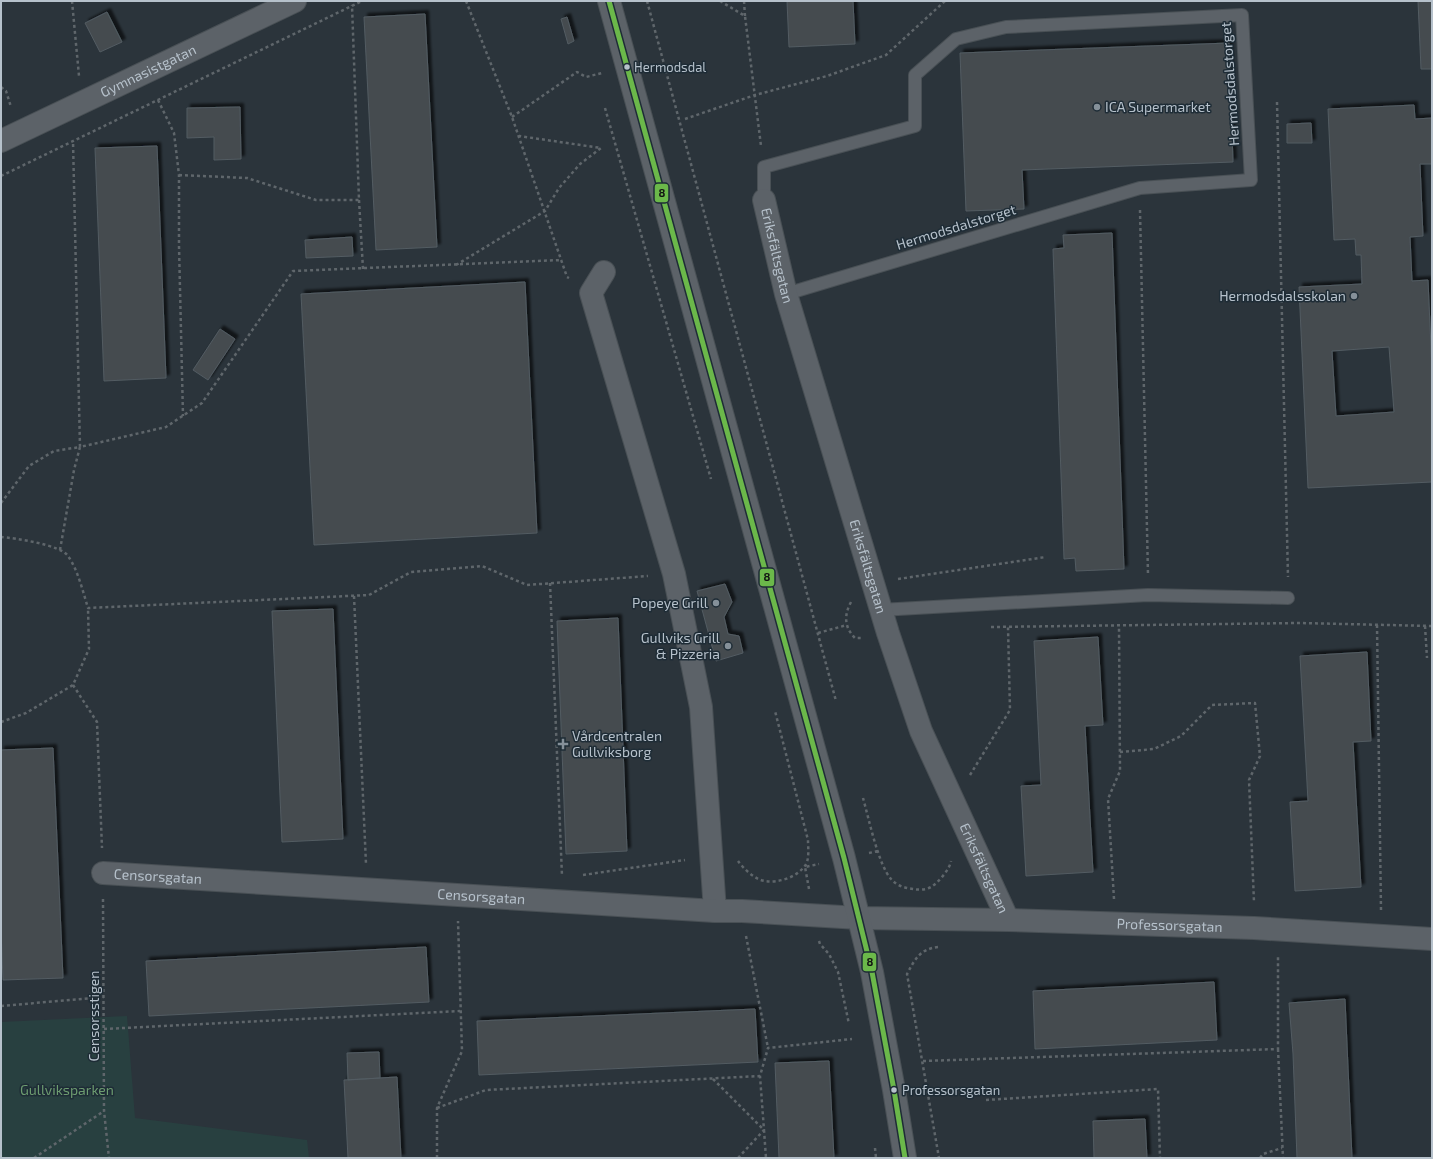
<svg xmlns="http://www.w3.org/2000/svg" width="1433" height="1159" viewBox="0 0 1433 1159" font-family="'Exo 2',sans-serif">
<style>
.green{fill:#284040}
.building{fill:#444b50;stroke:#535c62;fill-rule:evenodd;filter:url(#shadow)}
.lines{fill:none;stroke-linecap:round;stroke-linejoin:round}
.service-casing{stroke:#495055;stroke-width:14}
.minor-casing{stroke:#495055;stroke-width:24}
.tertiary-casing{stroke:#495055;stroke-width:24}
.path{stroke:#5f666b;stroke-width:2.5;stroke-dasharray:3 3;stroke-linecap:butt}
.service{stroke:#5c6268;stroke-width:12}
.minor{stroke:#5c6268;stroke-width:22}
.tertiary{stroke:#5c6268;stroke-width:22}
.bus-1-casing{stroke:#1e2c36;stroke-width:8}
.bus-1{stroke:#6bb84a;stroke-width:5}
.bus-dot{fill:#b6c1cb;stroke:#1e2c36;stroke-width:1.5}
.poi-dot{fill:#859099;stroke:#1e2c36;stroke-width:1.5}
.labels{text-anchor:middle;stroke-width:3;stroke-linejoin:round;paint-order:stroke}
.bus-label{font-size:13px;fill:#b6c1cb;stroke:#1e2c36;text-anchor:start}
.street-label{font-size:14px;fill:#b6c1cb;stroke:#1e2c36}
.poi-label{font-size:14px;fill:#b6c1cb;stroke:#1e2c36;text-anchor:end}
.park-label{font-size:14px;fill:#6d9c70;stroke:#1e2c36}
.line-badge{stroke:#1e2c36;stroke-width:1.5}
.pale-badge-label{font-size:11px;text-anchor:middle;font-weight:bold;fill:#111}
</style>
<defs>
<filter id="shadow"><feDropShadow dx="3.5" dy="-3.5" stdDeviation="1" flood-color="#0009"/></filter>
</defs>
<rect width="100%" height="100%" fill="#2b343b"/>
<!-- green -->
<path class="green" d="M127,1016L135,1118L307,1140L309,1158H1V1022Z"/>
<!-- building -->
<path class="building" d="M787,1H853L855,44L789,47Z
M1418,1H1432V69H1421Z
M107,12L122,42L100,52L85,23Z
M425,14L437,247L376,250L364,17Z
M567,17L574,41L568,44L561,19Z
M1229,43L1233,162L1022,170L1024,209L966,211L960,53Z
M1414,105L1415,119L1432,118V164H1420L1423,236L1410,237L1412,281L1428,280L1432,371V482L1308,488L1299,287L1362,284L1361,255H1356L1355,239L1334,240L1328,109ZM1389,347L1394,412L1336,416L1332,351Z
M240,107L241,159L214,160V137L187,138V108Z
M1311,123L1312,143H1287V124Z
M157,146L166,378L104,381L95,148Z
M1112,233L1124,569L1076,571L1075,558L1064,559L1053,249L1064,248L1063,235Z
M352,237L353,256L306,258L305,240Z
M525,282L537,533L314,545L301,294Z
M220,329L235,339L208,380L193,370Z
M725,584L732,602L724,617L728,634L739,636L743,653L716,661L697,591Z
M333,609L343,839L282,842L272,611Z
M618,618L627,851L566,854L557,621Z
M1098,637L1103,725L1085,726L1093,872L1026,876L1021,786L1041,785L1034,641Z
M1367,652L1371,741L1353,742L1361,887L1295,891L1290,802L1308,801L1300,656Z
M53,748L63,978L3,980L1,928V750Z
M426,947L429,1002L149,1016L146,961Z
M1214,982L1217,1040L1035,1049L1033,991Z
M1345,999L1352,1158H1297L1293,1054L1289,1003Z
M755,1009L758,1062L479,1075L477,1021Z
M379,1052L380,1078L348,1080L347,1053Z
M829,1061L834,1158H779L775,1063Z
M397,1077L401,1158H348L344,1080Z
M1145,1119L1147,1158H1094L1093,1121Z"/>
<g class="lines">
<defs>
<path id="service" d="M764,200V167L915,126V75L956,39L1006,27L1242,15L1251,180L1140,188L786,294
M880,610L1148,595L1288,598"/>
<g id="minor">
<path id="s1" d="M1,141L295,1"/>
<path id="s2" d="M764,200L786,294L888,633L921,731L1008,920"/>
<path d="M604,272L591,293L674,574L701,707L715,911"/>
<path id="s3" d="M103,873L715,911H742L859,918L1008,920L1254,928L1432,939"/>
</g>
<path id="tertiary" d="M609,1L844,858L872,972L894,1090L905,1158"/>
</defs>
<!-- service casing -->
<use href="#service" class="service-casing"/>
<!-- minor casing -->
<use href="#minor" class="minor-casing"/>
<!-- tertiary casing -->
<use href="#tertiary" class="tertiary-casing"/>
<!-- path -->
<path class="path" d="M72,1L79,76
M466,1L512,117L567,277L569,278
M647,1L836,701
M720,1L745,16L761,146
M744,1L745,16
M1,87L6,91L11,107
M158,100L174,133L179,175V246L183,416
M1277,102L1288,577
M605,108L711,479
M512,117L577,72L586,77L602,73
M685,119L755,95L827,76L886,55L945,1
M179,175L247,178L316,200H359L352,5
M1,176L362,1
M359,200L363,269
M1140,210L1148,575
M456,265L545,211L559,188L580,164L601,148L519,136
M1,503L29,466L54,451L80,447L73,141
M1,537C15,538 61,545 68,556C78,570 83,592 88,608L369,595L411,572L482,566L527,585L648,576
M60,550L74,470L80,447L166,427L202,403L293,271L562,260
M898,579L1046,557
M550,583L562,876
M354,596L366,864
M851,602C844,615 844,627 855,638H862
M1377,625L1381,910
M1425,626L1427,658
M991,627L1300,623L1432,626
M818,633L847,625
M73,685L97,722L102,848
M1,722L26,713L73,685L89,649L88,608
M1120,752L1154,749L1181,736L1212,705L1255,703L1260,756L1249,780L1254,902
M970,775L1010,710L1008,627
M863,798C869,819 878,864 891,879C897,886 905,888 913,889C919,890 926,890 931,887C938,883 950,869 951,861
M869,853L878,851
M738,861C743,868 755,880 765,881C778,883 795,878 804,867C810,861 808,848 808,840L775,711
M583,875L685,860
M809,889L805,867L819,864
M103,899L104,1111L109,1158
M1114,899L1108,799L1120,771L1119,626
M746,936L768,1048
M819,941L820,944L829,954L838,972L849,1024
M938,947C920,949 915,959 907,974L939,1158
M1,1006L104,997
M104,1029L460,1011
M1278,1049L1283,1158
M923,1061L1278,1049V955
M713,1079L764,1130L766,1158
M986,1100L1158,1089L1160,1158
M437,1108L486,1090L760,1076
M875,1148L876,1158
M34,1158L104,1111
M437,1158V1108L462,1051L458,921
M738,1158L764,1130L760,1076L768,1048L852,1039
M1260,1158L1263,1154L1282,1148"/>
<!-- service -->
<use href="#service" class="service"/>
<!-- minor -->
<use href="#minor" class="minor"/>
<!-- tertiary -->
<use href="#tertiary" class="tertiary"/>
<defs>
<path id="bus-1" d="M609,1L844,858L872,972L894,1090L905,1158"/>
</defs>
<!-- bus-1 casing -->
<use href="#bus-1" class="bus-1-casing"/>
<!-- bus-1 -->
<use href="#bus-1" class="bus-1"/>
</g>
<!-- markers -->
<g class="bus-dot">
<circle cx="627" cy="67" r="3.5"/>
<circle cx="894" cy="1090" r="3.5"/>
</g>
<g class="poi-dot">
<circle cx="1097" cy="107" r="4"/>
<circle cx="1354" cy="296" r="4"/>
<circle cx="716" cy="603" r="4"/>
<circle cx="728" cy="646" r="4"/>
<path d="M561 738h4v4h4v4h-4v4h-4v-4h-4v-4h4z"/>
</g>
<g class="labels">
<!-- bus labels -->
<g class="bus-label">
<text x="634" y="72">Hermodsdal</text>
<text x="902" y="1095">Professorsgatan</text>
</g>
<!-- street labels -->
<g class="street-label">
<text dy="5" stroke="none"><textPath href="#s1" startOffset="163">Gymnasistgatan</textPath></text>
<text transform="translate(1230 84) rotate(-94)" y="5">Hermodsdalstorget</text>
<text transform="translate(956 227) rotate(-17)" y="5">Hermodsdalstorget</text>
<text dy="5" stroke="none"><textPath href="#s2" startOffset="57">Eriksfältsgatan</textPath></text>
<text dy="5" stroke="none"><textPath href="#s2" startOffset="381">Eriksfältsgatan</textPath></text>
<text dy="5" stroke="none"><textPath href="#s2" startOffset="705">Eriksfältsgatan</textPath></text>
<text dy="5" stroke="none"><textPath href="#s3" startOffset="55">Censorsgatan</textPath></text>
<text dy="5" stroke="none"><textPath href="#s3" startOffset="379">Censorsgatan</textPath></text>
<text dy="5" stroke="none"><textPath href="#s3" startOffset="1068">Professorsgatan</textPath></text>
<text transform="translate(94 1016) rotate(-90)" y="5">Censorsstigen</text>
</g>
<!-- poi labels -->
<g class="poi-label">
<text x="1105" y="112" text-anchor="start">ICA Supermarket</text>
<text x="1346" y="301">Hermodsdalsskolan</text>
<text x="708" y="608">Popeye Grill</text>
<text x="720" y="643">Gullviks Grill<tspan x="720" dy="16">&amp; Pizzeria</tspan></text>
<text x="572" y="741" text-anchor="start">Vårdcentralen<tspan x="572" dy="16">Gullviksborg</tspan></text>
</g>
<!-- park labels -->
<g class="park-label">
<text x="67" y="1095">Gullviksparken</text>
</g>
</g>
<g class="line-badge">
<rect x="654" y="183" width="15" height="20" rx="4" fill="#6bb84a"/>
<rect x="759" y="568" width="16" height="19" rx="4" fill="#6bb84a"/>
<rect x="862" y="952" width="15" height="20" rx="4" fill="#6bb84a"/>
</g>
<g class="pale-badge-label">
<text x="662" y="197">8</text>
<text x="767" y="581">8</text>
<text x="870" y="966">8</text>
</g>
<!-- border -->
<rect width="1433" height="1159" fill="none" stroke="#b6c1cb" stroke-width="4"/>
</svg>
